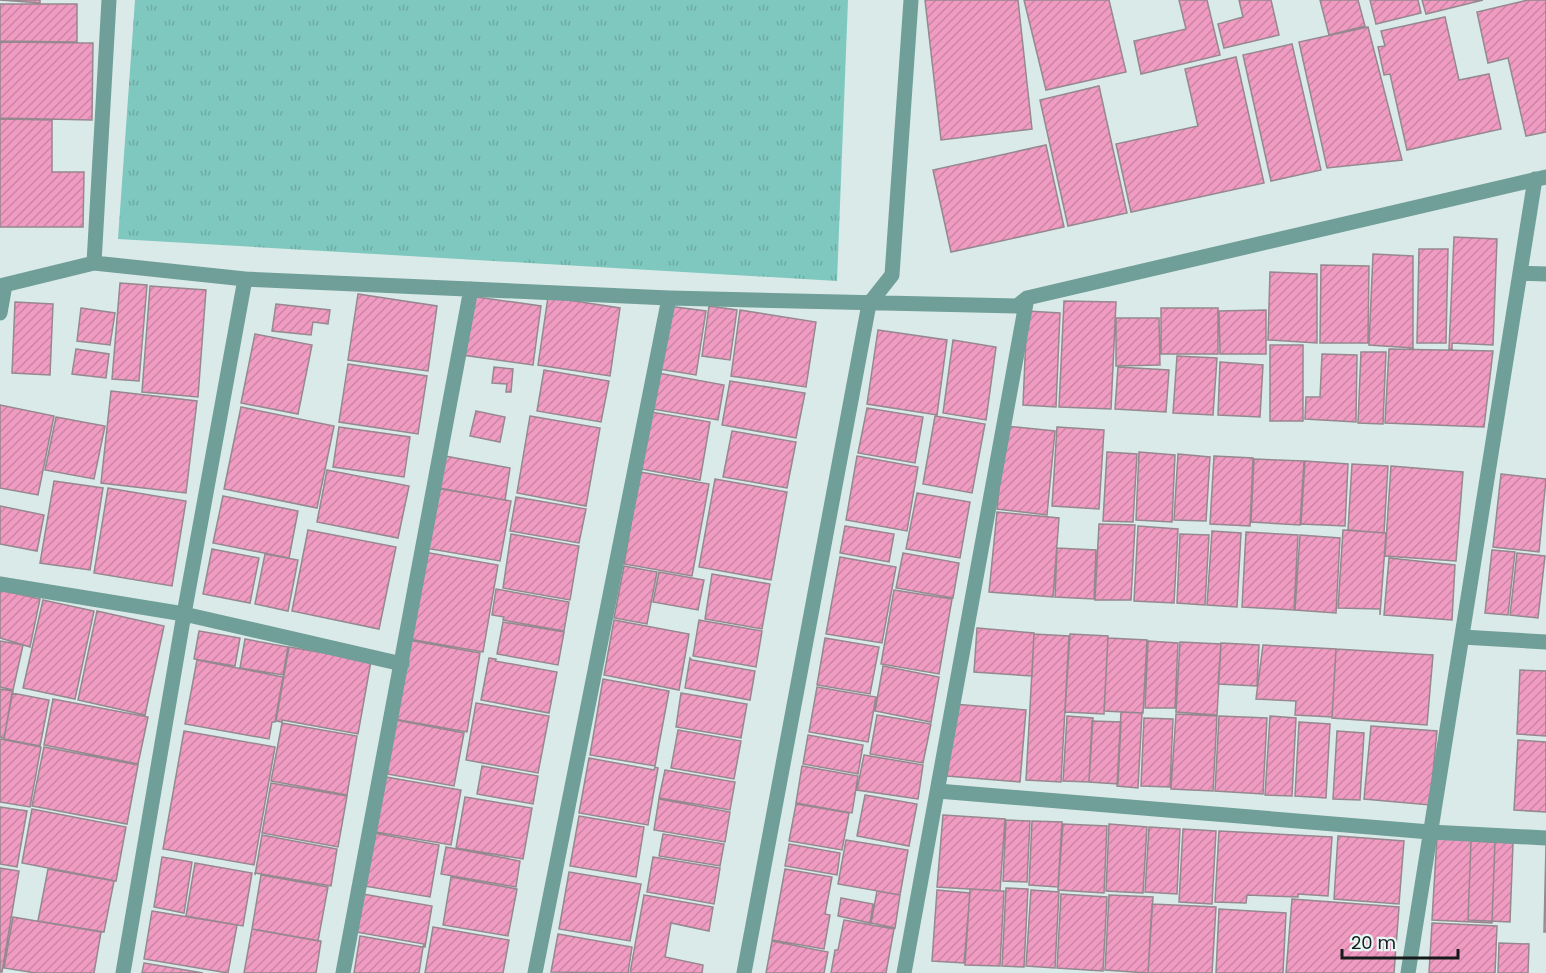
<svg xmlns="http://www.w3.org/2000/svg" width="1546" height="973" viewBox="0 0 1546 973" font-family="Poppins,sans-serif">
<style>
.grass{fill:url(#grass-tufts)}
.building{fill:url(#building-hatch);stroke:#95888e;stroke-width:1.5}
.lines{fill:none;stroke-linecap:round;stroke-linejoin:round}
.minor{stroke:#709e98;stroke-width:15}
</style>
<defs>
<pattern id="grass-tufts" width="24" height="20" patternUnits="userSpaceOnUse" patternTransform="scale(1.5)"><rect width="24" height="20" fill="#7fc8bf"/><path d="M3 7l-1-3M5 7V3M7 7l1-3M15 17l-1-3M17 17v-4M19 17l1-3" fill="none" stroke="#6daba4"/></pattern>
<pattern id="building-hatch" width="6" height="6" patternUnits="userSpaceOnUse" patternTransform="scale(1.5)"><rect width="6" height="6" fill="#f09bc2"/><path d="M-1 1l2-2M0 6l6-6M5 7l2-2" fill="none" stroke="#cd85a6"/></pattern>
</defs>
<rect width="100%" height="100%" fill="#daeae8"/>
<!-- grass -->
<path class="grass" d="M135,0H848L837,281L118,239Z"/>
<!-- building -->
<path class="building" d="M0,0H40V3Z
M925,0H1018L1032,129L941,140Z
M1024,0H1109L1126,72L1046,90Z
M1179,0H1207L1220,55L1141,74L1134,41L1186,29Z
M1239,0H1271L1279,35L1224,48L1218,24L1243,17Z
M1320,0H1358L1365,26L1329,35Z
M1370,0H1418L1421,13L1376,24Z
M1422,0H1483L1426,14Z
M1528,0H1546V132L1526,136L1508,58L1488,63L1477,12Z
M0,4H77V42L0,41Z
M1445,17L1459,80L1489,74L1501,129L1407,150L1390,74L1384,75L1378,47L1385,46L1381,31Z
M1368,27L1402,160L1327,168L1299,42Z
M0,42L93,43L92,120L0,118Z
M1292,44L1321,170L1271,181L1243,55Z
M1236,57L1264,183L1131,212L1116,144L1198,126L1185,69Z
M1099,86L1127,213L1068,226L1040,100Z
M0,119L52,120V172H84L83,227H0Z
M1046,145L1064,227L951,252L933,170Z
M1454,237L1497,239L1493,345L1452,343V349H1449Z
M1419,249H1448L1446,343H1417Z
M1373,254L1413,256V348L1369,345Z
M1321,265L1369,266L1368,343H1320Z
M1270,272L1317,274V343L1268,340Z
M120,283L147,285L139,381L112,379Z
M150,286L206,290L198,397L142,392Z
M358,294L437,306L428,371L348,360Z
M470,296L541,306L533,365L462,355Z
M548,297L620,308L610,376L538,365Z
M1064,301L1116,302L1111,409L1059,407Z
M15,302L53,304L50,375L12,373Z
M276,304L330,310L328,324L313,322L311,335L272,331Z
M668,306L706,311L696,375L658,369Z
M709,306L737,310L730,360L702,356Z
M81,308L115,313L110,345L77,341Z
M1161,308H1218V354H1161Z
M740,310L816,322L806,387L731,376Z
M1266,310V354H1220L1219,311Z
M1027,311L1060,313L1056,407L1023,405Z
M1116,318H1159L1160,365L1116,366Z
M878,330L947,340L937,415L867,404Z
M255,334L312,345L298,414L241,403Z
M953,340L996,347L986,420L943,413Z
M1270,345H1303V421H1270Z
M76,349L109,354L106,378L72,374Z
M1389,349L1493,351L1484,427L1385,423Z
M1361,352H1386L1383,424L1358,423Z
M1322,354L1357,355L1356,422L1305,419L1306,397H1320Z
M1177,356L1217,358L1213,415L1173,413Z
M1220,362L1263,365L1260,417L1218,415Z
M348,364L427,376L418,434L339,422Z
M494,367L513,369L511,392H506L507,384L492,383Z
M1118,367L1169,370L1166,412L1115,409Z
M544,370L609,381L601,422L537,411Z
M658,373L724,385L718,420L652,409Z
M730,381L805,393L796,438L722,425Z
M111,391L197,401L186,493L101,483Z
M0,405L54,416L38,495L0,488Z
M241,407L334,426L317,508L224,489Z
M867,408L923,417L915,463L858,453Z
M476,411L505,417L500,442L470,436Z
M651,412L710,422L700,480L641,469Z
M530,416L600,428L586,506L517,493Z
M935,416L985,424L972,493L923,484Z
M56,417L105,426L94,479L45,470Z
M1005,426L1055,431L1047,515L997,509Z
M339,427L410,437L404,477L333,467Z
M1057,427L1104,430L1099,509L1052,506Z
M732,431L796,442L787,488L723,477Z
M1107,452L1137,454L1133,522L1103,521Z
M1139,452L1175,455L1172,522L1136,520Z
M1178,454L1210,457L1206,521L1174,520Z
M445,456L510,468L505,500L439,488Z
M857,456L918,467L907,531L846,520Z
M1214,456L1253,458L1250,526L1210,524Z
M1254,459L1304,461L1300,525L1251,522Z
M1305,461L1348,464L1345,526L1301,524Z
M1352,464L1388,466L1384,533L1348,530Z
M1391,466L1463,472L1456,561L1385,556Z
M327,470L409,486L398,538L317,522Z
M640,472L709,484L692,576L624,564Z
M1501,474L1546,479L1539,552L1493,547Z
M715,479L787,492L771,580L699,567Z
M54,481L103,488L90,570L40,563Z
M108,488L186,501L172,586L94,573Z
M435,488L511,501L500,561L425,548Z
M917,493L970,502L960,558L906,549Z
M223,496L298,511L289,558L213,543Z
M516,497L586,509L579,543L510,531Z
M0,506L44,515L37,551L0,544Z
M997,512L1059,518L1053,597L989,592Z
M1099,524L1135,525L1131,600H1095Z
M845,526L894,534L889,562L840,553Z
M1138,526L1178,529L1174,603L1134,601Z
M308,530L396,547L379,629L292,611Z
M1343,530L1386,533L1380,615V609L1338,608Z
M1212,531L1241,533L1237,607L1207,605Z
M1246,532L1298,535L1294,610L1242,607Z
M511,534L579,546L570,600L503,588Z
M1180,534L1209,535L1205,605L1177,603Z
M1300,535L1340,538L1336,613L1295,610Z
M1057,548L1096,550L1094,599L1055,597Z
M212,549L259,558L250,603L203,594Z
M1492,550L1515,552L1508,615L1485,613Z
M424,552L498,565L483,652L409,639Z
M903,553L959,563L953,598L896,588Z
M1517,553L1545,556L1538,618L1510,615Z
M265,554L298,560L288,611L255,604Z
M840,557L896,567L882,643L826,634Z
M1389,558L1455,565L1452,620L1384,615Z
M624,566L657,572L647,624L614,618Z
M659,572L704,580L698,610L653,602Z
M712,574L770,584L762,629L705,619Z
M496,589L569,602L564,631L503,620L504,617L492,615Z
M0,590L40,599L30,647L0,638Z
M894,590L952,599L939,674L881,664Z
M43,600L94,611L75,699L23,688Z
M97,611L164,626L145,715L78,700Z
M614,620L689,634L679,690L604,675Z
M699,620L762,631L756,667L693,656Z
M503,622L564,632L558,665L497,654Z
M977,628L1034,633L1032,676L974,672Z
M199,631L240,638L235,666L194,659Z
M1034,634L1069,636L1061,782L1026,780Z
M1070,634L1108,636L1104,714L1065,712Z
M825,638L879,647L870,694L817,685Z
M1108,638L1147,640L1143,713L1104,711Z
M245,639L288,647L283,675L240,668Z
M408,640L480,653L467,732L394,719Z
M0,641L23,645L13,690L0,687Z
M1148,641L1178,643L1175,708H1145Z
M1180,642L1221,644L1217,715L1176,712Z
M1221,643L1259,645L1257,686L1218,684Z
M1263,645L1336,649L1332,717L1295,715L1296,701L1256,699Z
M289,647L371,661L358,734L282,720V722L276,721Z
M1336,649L1433,655L1427,725L1332,718Z
M489,658L496,659L495,661L557,672L549,713L481,700Z
M690,658L692,660L755,671L750,700L685,688Z
M197,660L283,677L275,722H272L269,739L185,724Z
M883,666L939,677L931,722L875,711Z
M1520,670L1546,671V736L1517,734Z
M603,679L669,691L655,766L590,755Z
M817,687L876,697L868,742L809,732Z
M0,689L13,691L4,738L0,737Z
M12,693L49,700L40,746L4,739Z
M681,693L747,704L741,738L676,727Z
M53,699L148,717L138,764L44,745Z
M476,703L549,716L538,773L466,760Z
M953,704L1026,710L1020,782L947,776Z
M1121,712L1142,713L1138,788L1117,786Z
M1176,714L1217,716L1213,791L1171,789Z
M877,715L931,724L923,763L870,754Z
M1067,716L1093,718L1089,782L1063,781Z
M1219,716L1267,718L1263,794L1215,791Z
M1270,716L1296,718L1292,796L1265,795Z
M1144,718L1173,719L1170,787L1141,786Z
M396,720L464,733L454,786L387,774Z
M1092,721L1121,722L1118,784L1089,782Z
M1299,722L1330,724L1326,798L1295,796Z
M282,723L357,736L347,795L271,781Z
M1371,726L1437,731L1430,805L1364,799Z
M678,730L741,741L734,779L671,768Z
M184,731L275,747L254,865L163,849Z
M1337,731L1364,733L1360,800L1333,799Z
M808,735L863,745L858,774L803,764Z
M0,739L41,747L30,807L0,802Z
M1518,740L1546,742V812L1514,810Z
M44,747L138,765L127,824L32,806Z
M864,755L923,765L918,799L857,790Z
M589,758L654,770L655,767L658,768L648,825L579,813Z
M482,766L538,776L533,804L477,794Z
M802,766L858,776L852,813L796,803Z
M665,770L735,782L730,810L659,798Z
M386,777L461,790L451,845L376,832Z
M271,783L347,796L338,847L262,833Z
M865,795L917,804L909,846L857,836Z
M465,797L532,808L523,859L456,848Z
M659,799L730,812L725,842L654,830Z
M796,804L849,813L842,850L789,841Z
M0,807L27,811L17,867L0,864Z
M32,809L126,827L116,881L22,863Z
M943,815L1005,819L1000,891L937,887Z
M579,816L644,827L636,877L570,866Z
M1006,820L1030,821L1027,882L1003,881Z
M1032,821L1062,822L1058,887L1029,885Z
M1063,824L1107,826L1104,893L1058,890Z
M1109,824L1147,827L1143,893L1106,891Z
M1149,827L1180,829L1177,894L1145,892Z
M1183,829L1216,831L1212,904L1179,902Z
M1219,831L1332,837L1328,896L1298,894V897L1247,895L1246,903L1215,902Z
M374,833L439,845L430,897L364,886Z
M663,834L724,844L720,866L659,856Z
M262,835L337,849L331,886L255,873V875Z
M1338,836L1404,841L1399,904L1334,899Z
M1437,837L1495,840L1492,923L1432,920Z
M846,840L908,850L900,895L838,884Z
M1471,841L1513,843L1510,922L1468,920Z
M789,844L840,853L837,875L785,866Z
M1546,845V932H1544Z
M446,847L520,861L516,887L441,874Z
M162,857L192,862L184,913L154,907Z
M653,857L720,868L714,904L647,892Z
M195,863L252,873L243,926L186,916Z
M0,868L19,871L2,972H0Z
M48,869L114,881L104,932L38,921Z
M785,869L832,877L825,914L830,915L824,949L772,940Z
M569,872L641,884L630,941L559,929Z
M261,875L328,887L318,941L252,929Z
M451,877L517,889L508,936L443,925Z
M1006,888L1028,889L1024,967L1002,966Z
M970,889L1004,891L1000,966L965,965Z
M937,890L970,893L964,963L932,961Z
M1031,890L1059,892L1055,968L1026,966Z
M877,891L900,895L895,928L871,923Z
M363,894L432,906L425,947H423L424,944L356,932Z
M1061,894L1107,897L1103,971L1057,968Z
M644,895L713,907L709,931L671,923L665,957L703,965L702,973H630Z
M1109,895L1153,897L1148,973L1105,970Z
M841,898L873,904L870,923L838,916Z
M1292,899L1399,907L1394,973H1286Z
M1152,904L1216,907L1212,973H1148Z
M1219,909L1286,913L1283,973H1216Z
M152,911L237,925L228,973L144,959Z
M13,917L101,932L94,973H36L4,968Z
M844,920L894,929L886,973H831L835,950H838Z
M1432,923L1497,926L1495,973H1429Z
M433,927L509,940L503,973H425Z
M252,929L321,941L316,973H244Z
M558,934L632,947L628,973L551,972Z
M360,936L423,947L419,973H354Z
M772,941L828,952L824,973H766Z
M1499,943L1529,944L1528,973H1498Z
M144,963L203,973H142Z"/>
<g class="lines">
<!-- minor -->
<path class="minor" d="M94,263L109,0
M1520,273L1546,274
M0,286L94,263L245,279L669,298L1017,306L1027,298L1546,177
M0,313L5,285
M0,584L184,614L402,664
M1462,637L1546,642
M938,791L1430,832L1546,838
M123,973L184,614L245,279
M343,973L471,289
M535,973L669,298
M744,973L869,304L892,275L911,0
M904,973L1027,298
M1408,973L1535,179"/>
</g>
<!-- scale -->
<path d="M1342 949v9h116v-9" fill="none" stroke="#161b1a" stroke-width="3"/>
<text x="1351" y="949" font-size="18" fill="#161b1a" stroke="#e7f7f5" stroke-width="4.5" paint-order="stroke">20 m</text>
</svg>
